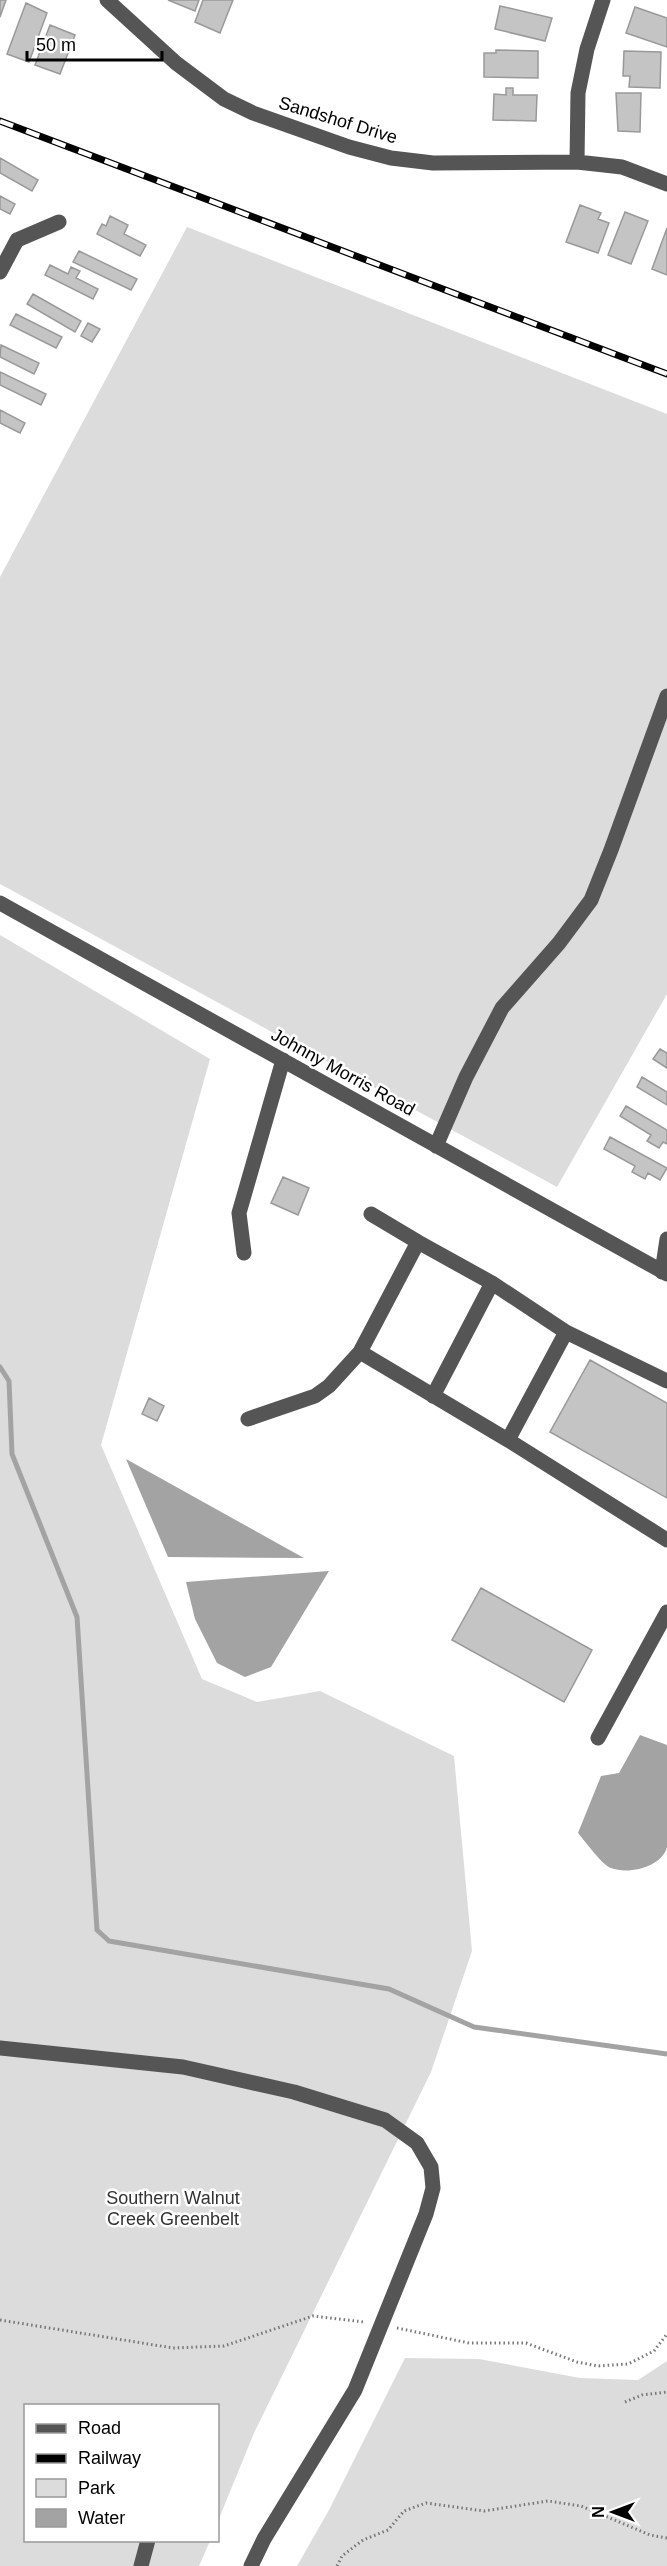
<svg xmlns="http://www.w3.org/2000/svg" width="667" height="2566" viewBox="0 0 667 2566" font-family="Arial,sans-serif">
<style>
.green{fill:#dcdcdc}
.water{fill:#a3a3a3}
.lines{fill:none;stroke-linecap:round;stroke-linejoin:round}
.stream{stroke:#a3a3a3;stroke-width:5}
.building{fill:#c4c4c4;stroke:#999;stroke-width:1.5}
.path{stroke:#777;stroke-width:3;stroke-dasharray:1.5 3;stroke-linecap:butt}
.minor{stroke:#555;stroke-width:15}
.rail-casing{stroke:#000;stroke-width:7}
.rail{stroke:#fff;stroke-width:4.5;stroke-dasharray:14;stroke-linecap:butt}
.labels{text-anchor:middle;stroke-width:5;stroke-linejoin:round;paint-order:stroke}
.street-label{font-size:18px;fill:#000;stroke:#fff}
.park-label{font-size:18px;fill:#333;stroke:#fff}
</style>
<rect width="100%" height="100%" fill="#fff"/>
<!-- green -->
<path class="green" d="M187,227L667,414V994L557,1187L0,884V577Z
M0,935L210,1059L101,1445L202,1679L257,1702L320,1691L454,1756L472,1951L431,2072L254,2433L218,2521V2406H26V2540L210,2541L199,2566H0Z
M405,2358L479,2359L580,2378L638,2380L667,2361V2566H297L329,2510Z"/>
<!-- water -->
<path class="water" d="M126,1459L304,1558L168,1557Z
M329,1571L271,1667L245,1677L217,1663L195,1619L186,1582Z
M640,1735L667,1745V1847C662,1867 629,1875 611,1868C602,1865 585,1841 578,1833L601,1776L619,1773Z"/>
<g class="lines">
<!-- stream -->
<path class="stream" d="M0,1367L9,1381L12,1454L77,1617L97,1930L109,1941L389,1989L474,2027L667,2054"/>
</g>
<!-- building -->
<path class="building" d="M0,0H6L0,17Z
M168,0H199L195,11Z
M203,0H233L220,33L195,22Z
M26,3L47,13L29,62L7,54Z
M500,6L552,18L545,41L495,29Z
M635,7L667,18V47L626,33Z
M50,25L75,35L60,74L35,65Z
M496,50L538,51V78L484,77V53H496Z
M624,51L661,52L660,88L629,87L630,76H623Z
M506,88H513V95H537L536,121L493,120L494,94L506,95Z
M616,93H641L640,132L618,131Z
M0,158L38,180L32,191L0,173Z
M0,196L15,204L10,214L0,209Z
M580,205L601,213L598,219L609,223L598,253L566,242Z
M625,212L648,221L631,264L608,255Z
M110,216L128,225L124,234L146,245L140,256L97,234L102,224L106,226Z
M667,228V275L652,269Z
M79,251L137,279L131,290L73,262Z
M50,265L68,274L71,267L80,271L76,278L98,289L93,299L45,275Z
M33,294L81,321L75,332L27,304Z
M16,314L62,337L56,348L10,325Z
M88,323L100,329L92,342L81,336Z
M1,345L39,363L34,374L0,357Z
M0,372L46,394L41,405L0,385Z
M0,410L25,423L20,433L0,423Z
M660,1049L667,1053V1068L653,1059Z
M642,1077L667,1092V1105L637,1087Z
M626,1106L667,1130V1144L663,1142L659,1148L647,1141L651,1135L620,1116Z
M610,1137L667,1168L660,1180L648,1173L645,1179L632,1172L635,1166L604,1149Z
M283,1177L309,1188L298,1215L271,1203Z
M590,1360L667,1403V1498L550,1432Z
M149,1398L164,1406L157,1421L142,1414Z
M481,1588L592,1650L564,1702L452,1640Z"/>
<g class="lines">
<!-- path -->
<path class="path" d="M0,2320L173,2348L224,2346L313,2316L364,2322
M397,2328L469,2343H526L577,2362L598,2366L628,2364L654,2351L667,2334
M625,2402L642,2395L667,2392
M337,2566L342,2556L363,2540L388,2530L404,2511L426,2503L484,2511L548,2501L581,2506L650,2535L667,2538"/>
<!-- minor -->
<path class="minor" d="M107,0L176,63L224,99L253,113L349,147L391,158L433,163L577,162L622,167L667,184
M577,162L578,93L587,49L603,0
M0,272L17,240L59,222
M0,903L667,1274
M436,1146L466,1077L502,1008L559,943L591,900L611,850L667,696
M418,1242L492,1283
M244,1253L239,1213L283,1060
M662,1272L667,1239
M360,1352L418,1242L371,1214
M667,1381L566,1332L508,1440L667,1540
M433,1396L492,1283L566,1332
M248,1419L315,1396L329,1386L360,1352L508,1440
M598,1738L667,1612
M0,2048L183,2067L294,2092L385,2120L417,2143L431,2167L433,2188L426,2214L355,2390L264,2539L251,2566
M141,2566L148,2540"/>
<defs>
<path id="rail" d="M0,121L667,374"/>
</defs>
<!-- rail casing -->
<use href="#rail" class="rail-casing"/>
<!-- rail -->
<use href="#rail" class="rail"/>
</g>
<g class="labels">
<!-- street labels -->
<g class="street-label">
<text transform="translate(338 120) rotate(17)" y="6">Sandshof Drive</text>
<text transform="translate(343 1072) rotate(29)" y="6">Johnny Morris Road</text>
</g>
<!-- park labels -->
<g class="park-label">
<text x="173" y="2204">Southern Walnut<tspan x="173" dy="21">Creek Greenbelt</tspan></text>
</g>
</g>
<!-- legend -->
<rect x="24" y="2404" width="195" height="138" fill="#ffffff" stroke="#999999" stroke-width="1.5"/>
<rect x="36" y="2424" width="30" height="9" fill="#555555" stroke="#999999" stroke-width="1.5"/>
<text x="78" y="2434" font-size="18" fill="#000000">Road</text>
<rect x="36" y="2454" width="30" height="9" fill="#000000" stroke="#999999" stroke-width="1.5"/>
<text x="78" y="2464" font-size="18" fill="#000000">Railway</text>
<rect x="36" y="2479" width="30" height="18" fill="#dcdcdc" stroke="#999999" stroke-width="1.5"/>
<text x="78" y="2494" font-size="18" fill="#000000">Park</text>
<rect x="36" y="2509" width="30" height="18" fill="#a3a3a3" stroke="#999999" stroke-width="1.5"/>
<text x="78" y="2524" font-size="18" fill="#000000">Water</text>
<!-- north arrow -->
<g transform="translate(613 2512) rotate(270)" stroke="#ffffff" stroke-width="4.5" paint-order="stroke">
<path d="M0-4.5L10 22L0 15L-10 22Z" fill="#000000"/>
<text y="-9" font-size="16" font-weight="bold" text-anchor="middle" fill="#000000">N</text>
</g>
<!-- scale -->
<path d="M27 51v9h135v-9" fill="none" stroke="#000000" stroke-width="3"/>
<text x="36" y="51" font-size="18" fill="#000000" stroke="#ffffff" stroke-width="4.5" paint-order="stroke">50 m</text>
</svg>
